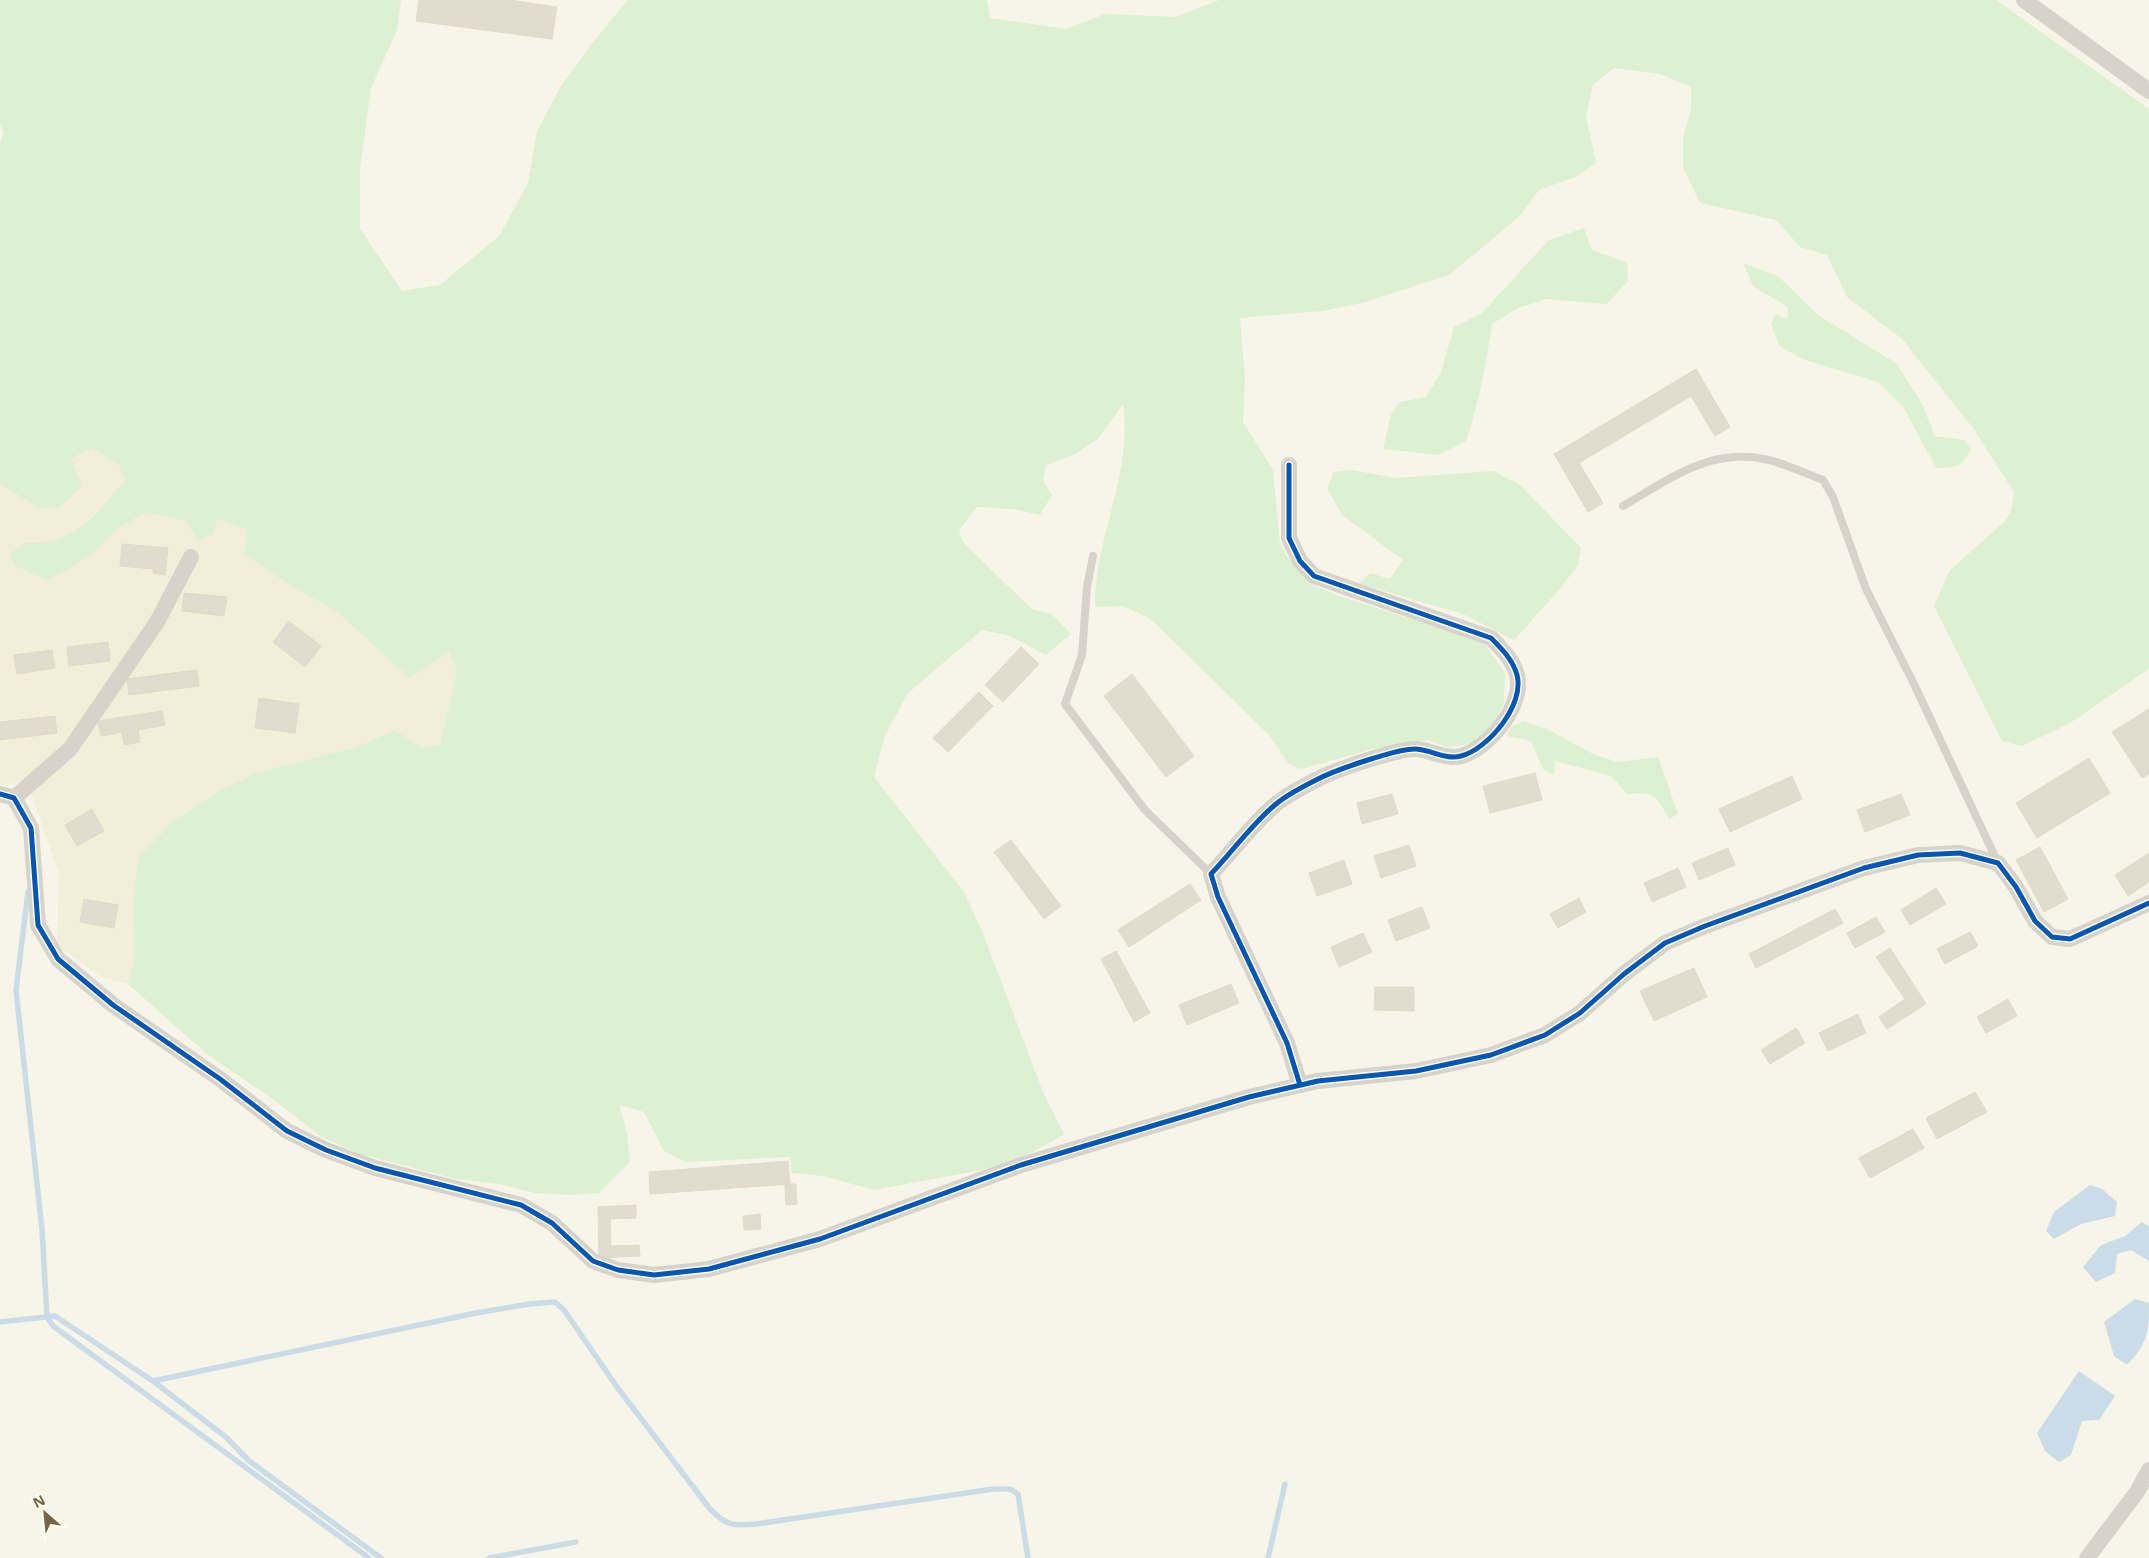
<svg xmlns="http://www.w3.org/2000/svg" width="2149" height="1558" viewBox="0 0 2149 1558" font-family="'Noto Sans',sans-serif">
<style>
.residential{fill:#f3eed8}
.green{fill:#dcf0d2}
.water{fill:#cadce7}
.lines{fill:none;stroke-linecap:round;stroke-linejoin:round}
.stream{stroke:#cadce7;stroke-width:5.5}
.building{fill:#e1dccd;stroke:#e0daca}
.lane{stroke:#d8d3ca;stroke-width:8}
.street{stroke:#d8d3ca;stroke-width:16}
.cycleway-casing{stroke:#fffde9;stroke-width:8}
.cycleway{stroke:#0057b8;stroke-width:5}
</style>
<rect width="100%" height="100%" fill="#f7f5e8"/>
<!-- residential -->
<path class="residential" d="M93,448L118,464L125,480L105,504L74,533L46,543H25L98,549L117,529L146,511L186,521L217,519L247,530L244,554L294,588L336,611L410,678L450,651L457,670L440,745L422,748L395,730L357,747L256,773L219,791L171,823L133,898L134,960L128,984L101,977L57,945L59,874L32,796L23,782L0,785V484L39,508L71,459Z"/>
<!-- green -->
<path class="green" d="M0,0H401L397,30L371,88L360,168V229L402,291L440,285L499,236L528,183L537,131L561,86L593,42L628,0H987L990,18L1067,29L1105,14L1176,17L1219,0H1996L2149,109V669L2070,723L2022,746L2002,741L1934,606L1950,570L2004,522L2011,512L2014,492L1973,428L1902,339L1847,297L1827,255L1800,247L1776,220L1700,203L1683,168V138L1691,109V87L1660,74L1614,68L1593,85L1586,116L1596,163L1575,177L1539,190L1520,216L1449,275L1362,303L1322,311L1240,318L1245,379L1243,422L1273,470L1280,544L1287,556L1309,583L1336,595L1468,637L1485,644L1505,673L1504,704L1493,725L1470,744L1447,747L1428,740L1373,749L1301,769L1289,764L1269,735L1151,619L1123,606L1095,607C1094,538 1133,475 1123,404L1098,439L1075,454L1046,465L1043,481L1052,495L1040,515L1012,509L977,507L959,530L963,542L1008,586L1032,609L1052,614L1071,634L1046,655L1010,636L982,630L908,693L885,736L874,777L964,892L982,931L1043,1092L1064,1134L1035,1151L986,1169L874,1190L823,1176L792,1173L790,1157L686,1162L664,1151L644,1112L619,1105L627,1133L630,1162L599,1193L573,1195L534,1193L499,1184L456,1179L360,1154L320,1136L270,1097L208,1055L128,984L134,960L133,898L139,858L171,823L219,791L256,773L357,747L395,730L422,748L440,745L457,670L449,652L410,678L336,611L294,588L244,554L247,530L217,519L213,534L198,540L186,521L146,512L117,529L98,549L69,569L46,580L16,566L10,554L25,543C75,545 95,515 125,480L118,464L92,448L71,459L82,486L60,507L39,508L0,484V142L4,133L0,125Z
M1584,228L1592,250L1627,263L1628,281L1607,304L1547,299L1518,308L1492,324C1486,364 1479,403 1466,441L1438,455L1383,449L1391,414L1400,402L1426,397L1441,372L1454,327L1481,314L1549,240Z
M1743,263L1778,276L1819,316L1896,363L1922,404L1935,436L1965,440L1971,450C1961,467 1956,468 1936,468L1904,408L1878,382L1802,359L1780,346L1771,325L1775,314L1788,320V307L1753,286Z
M1351,470L1396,478L1493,471L1519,484L1581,548L1578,565L1559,590L1514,640L1463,614L1360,584L1370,573L1390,579L1403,560L1342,515L1327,488L1334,472Z
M1523,721L1547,729L1595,755L1618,762L1658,757L1678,814L1669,819C1656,795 1654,791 1627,794L1611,776L1555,761L1554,775L1543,769L1531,741L1506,736L1511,727Z"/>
<!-- water -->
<path class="water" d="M2090,1185L2102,1189L2117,1202L2115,1216L2081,1224L2054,1239L2046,1231L2054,1212Z
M2142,1222L2149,1226V1261L2131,1250L2117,1254L2115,1273L2096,1282L2083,1267L2101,1245L2125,1236Z
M2135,1299L2149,1303C2149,1332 2148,1343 2127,1365L2114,1356L2104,1322Z
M2079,1371L2115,1396L2099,1420L2082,1421L2071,1455L2059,1462L2045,1451L2037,1433Z"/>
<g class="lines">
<!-- stream -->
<path class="stream" d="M28,892L16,990L42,1229L47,1317L53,1326L369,1558
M0,1322L55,1316L153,1381L476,1313L529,1304L555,1302L564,1310L617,1387L710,1509C727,1526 732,1526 756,1524L993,1489H1010L1018,1494L1028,1558
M153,1381L227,1438L248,1460L381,1558
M489,1558L576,1542
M1268,1558L1285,1484"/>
</g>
<!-- building -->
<path class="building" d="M419,0H509L557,7L552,39L416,21Z
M1696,369L1730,427L1715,436L1691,396L1579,463L1603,503L1588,512L1554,454Z
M122,544L168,548L165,575L153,573V569L120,566Z
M184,593L227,597L224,616L182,611Z
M289,621L321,646L305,667L273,642Z
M108,642L110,661L69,666L67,647Z
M1021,647L1039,664L1003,702L985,685Z
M52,650L55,668L17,674L14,655Z
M197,670L199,686L129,695L127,679Z
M1132,674L1194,756L1166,777L1104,696Z
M979,692L993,706L948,752L933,738Z
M259,698L299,704L295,733L255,728Z
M2149,709V774L2142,778L2112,732Z
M162,711L165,725L138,730L140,742L124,745L122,732L101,736L98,721Z
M55,716L57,733L0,740V722Z
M2089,758L2110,793L2037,838L2016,803Z
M1535,773L1542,800L1490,813L1483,786Z
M1792,776L1802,799L1730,832L1719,809Z
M1392,794L1398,814L1362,824L1357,803Z
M1901,794L1910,815L1865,832L1857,810Z
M92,809L104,831L77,846L65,825Z
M1011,840L1061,906L1044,919L994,852Z
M1409,845L1416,866L1381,878L1374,856Z
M2040,847L2068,899L2044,912L2016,860Z
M1728,848L1735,865L1699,880L1692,863Z
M2149,853V882L2128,896L2115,875Z
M1344,860L1352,884L1317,896L1309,873Z
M1678,868L1686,887L1652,902L1644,883Z
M1190,884L1201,900L1129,947L1118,930Z
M1936,888L1946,904L1910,925L1901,910Z
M1579,898L1586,912L1558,928L1550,914Z
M84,899L118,905L114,928L80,922Z
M1422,907L1430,928L1396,941L1388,920Z
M1835,909L1843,923L1756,968L1749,954Z
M1876,917L1885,932L1855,948L1847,933Z
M1970,932L1978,946L1945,964L1937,949Z
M1363,933L1372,952L1339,967L1331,947Z
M1890,948L1926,1004L1887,1029L1879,1017L1905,999L1876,957Z
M1116,951L1150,1013L1134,1022L1101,959Z
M1694,968L1707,997L1654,1021L1640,991Z
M1231,984L1239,1003L1187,1025L1179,1005Z
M1375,987H1414V1011L1374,1010Z
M2008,999L2017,1016L1986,1033L1977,1017Z
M1858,1014L1866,1033L1828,1051L1819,1033Z
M1796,1028L1805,1043L1770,1064L1761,1050Z
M1975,1092L1987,1112L1937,1139L1926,1118Z
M1913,1129L1924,1148L1870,1178L1859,1158Z
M788,1161L790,1184L650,1194L649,1172Z
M785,1184H796L797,1204L786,1205Z
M636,1205V1218L610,1219L611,1246L639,1245L640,1256L599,1258L598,1207Z
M760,1214L761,1229L744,1230L743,1216Z"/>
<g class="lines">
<!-- lane -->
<path class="lane" d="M1623,506C1670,479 1711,446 1769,460C1787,465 1805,473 1823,480L1833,497L1866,589L1915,686L1997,861
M1093,556L1087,587L1082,655L1065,704L1145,810L1211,874"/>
<!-- street -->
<path class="street" d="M2024,0L2149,91
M1289,465V538L1300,561L1314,576L1491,638C1502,649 1513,660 1517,675C1525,705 1488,749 1461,756C1445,760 1432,750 1416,749C1399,748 1335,770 1318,779C1304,786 1288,794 1276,804C1254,822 1231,853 1211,874L1218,897L1287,1043L1300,1085
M0,794L14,798L31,828L38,925L58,959L113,1005L220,1079L287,1131L326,1150L375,1168L521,1205L552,1223L593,1261L618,1270L654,1275L709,1269L820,1239L1021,1165L1249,1097L1318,1081L1416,1071L1491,1055L1545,1035L1580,1013L1624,974L1665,943L1705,926L1864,868L1918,855L1960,853L1998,863L2016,887L2035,921L2052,937L2070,939L2149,903
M14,798L70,749L157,622L191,557
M2087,1558L2137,1492L2149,1470"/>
<defs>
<path id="cycleway" d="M1289,465V538L1300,561L1314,576L1491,638C1502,649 1513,660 1517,675C1525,705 1488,749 1461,756C1445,760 1432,750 1416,749C1399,748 1335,770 1318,779C1304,786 1288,794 1276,804C1254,822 1231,853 1211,874L1218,897L1287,1043L1300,1085
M0,794L14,798L31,828L38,925L58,959L113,1005L220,1079L287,1131L326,1150L375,1168L521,1205L552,1223L593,1261L618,1270L654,1275L709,1269L820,1239L1021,1165L1249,1097L1318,1081L1416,1071L1491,1055L1545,1035L1580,1013L1624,974L1665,943L1705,926L1864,868L1918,855L1960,853L1998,863L2016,887L2035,921L2052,937L2070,939L2149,903"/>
</defs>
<!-- cycleway casing -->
<use href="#cycleway" class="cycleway-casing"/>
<!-- cycleway -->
<use href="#cycleway" class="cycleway"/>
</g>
<!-- north arrow -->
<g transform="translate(45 1513) rotate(333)" stroke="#fffde9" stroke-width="4" paint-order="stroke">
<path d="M0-4L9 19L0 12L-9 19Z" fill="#756548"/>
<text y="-8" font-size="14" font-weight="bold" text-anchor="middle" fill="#756548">N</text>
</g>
</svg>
